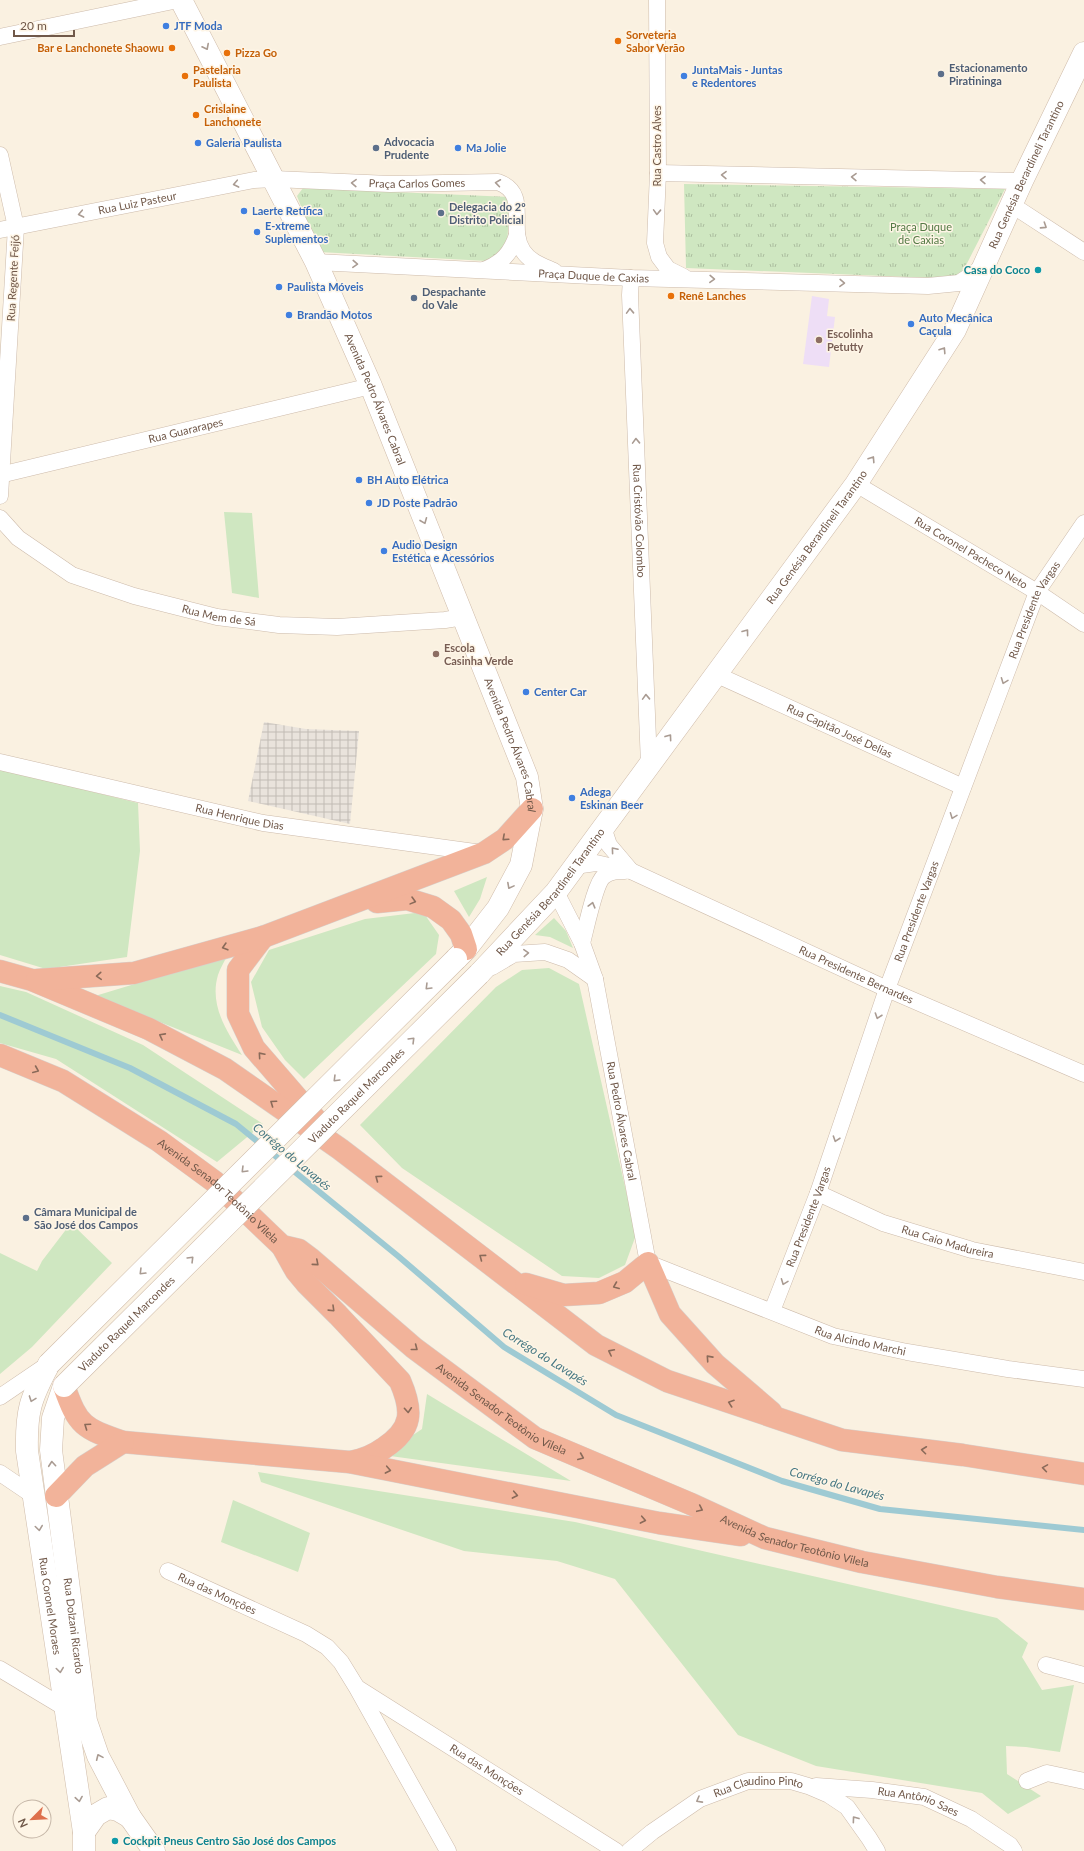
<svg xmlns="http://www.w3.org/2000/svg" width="1084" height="1851" viewBox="0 0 1084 1851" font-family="Lato,sans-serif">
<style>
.industrial{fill:url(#industrial-grid)}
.education{fill:#eedef6}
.grass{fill:#cfe7c1}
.park{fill:url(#park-tufts)}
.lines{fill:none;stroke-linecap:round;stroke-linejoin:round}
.stream{stroke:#9ecad3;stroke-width:6}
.street-casing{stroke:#cdbbab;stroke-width:17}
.secondary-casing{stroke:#cfbba9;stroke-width:23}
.highway-casing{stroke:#d7d0cc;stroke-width:23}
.street{stroke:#fff;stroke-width:16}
.secondary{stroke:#fff;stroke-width:22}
.highway{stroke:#f2b39a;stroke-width:22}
.secondary-bridge-casing{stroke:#cfbba9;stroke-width:23;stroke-linecap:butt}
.secondary-bridge{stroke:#fff;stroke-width:22}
.oneway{stroke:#a99b92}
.oneway2{stroke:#8a6a59}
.shop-dot{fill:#3f7fe0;stroke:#fef5e6;stroke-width:1.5}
.food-dot{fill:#e8710a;stroke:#fef5e6;stroke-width:1.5}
.service-dot{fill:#5c6f8a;stroke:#fef5e6;stroke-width:1.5}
.culture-dot{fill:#0f9aa8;stroke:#fef5e6;stroke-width:1.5}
.education-dot{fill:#8d6e63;stroke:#fef5e6;stroke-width:1.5}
.labels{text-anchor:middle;stroke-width:3;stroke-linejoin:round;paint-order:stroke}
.shop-label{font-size:11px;font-weight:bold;fill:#366cbe;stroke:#fef5e6;text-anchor:start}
.food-label{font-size:11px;font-weight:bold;fill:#c56008;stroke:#fef5e6;text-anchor:start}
.service-label{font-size:11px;font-weight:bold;fill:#4e5e75;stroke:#fef5e6;text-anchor:start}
.street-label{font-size:11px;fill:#705849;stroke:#fef5e6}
.park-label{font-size:11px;fill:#547a45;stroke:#fef5e6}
.culture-label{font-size:11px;font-weight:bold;fill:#0d838f;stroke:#fef5e6;text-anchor:end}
.education-label{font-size:11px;font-weight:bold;fill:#785e54;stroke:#fef5e6;text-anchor:start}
.water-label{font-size:12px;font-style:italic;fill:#457782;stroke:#fef5e6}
</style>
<defs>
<pattern id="industrial-grid" width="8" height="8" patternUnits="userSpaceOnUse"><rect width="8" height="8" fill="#e9e3dc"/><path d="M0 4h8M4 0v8" fill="none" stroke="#c1bbb4"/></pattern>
<pattern id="park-tufts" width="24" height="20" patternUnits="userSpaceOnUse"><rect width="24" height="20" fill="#cfe7c1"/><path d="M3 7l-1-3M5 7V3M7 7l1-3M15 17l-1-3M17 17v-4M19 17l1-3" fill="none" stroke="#acbe9f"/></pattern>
</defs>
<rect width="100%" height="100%" fill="#faf1e1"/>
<!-- industrial -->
<path class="industrial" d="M264,722L306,729L359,731L350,824L248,801Z"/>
<!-- education -->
<path class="education" d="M812,296L829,299L827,316L835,317L829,367L803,364Z"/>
<!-- grass -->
<path class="grass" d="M224,512L252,513L259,598L232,593Z
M0,769L138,803L140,851L127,957L46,969L0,955Z
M487,877L480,899L469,917L454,891Z
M423,912L439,935L436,954L304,1079L285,1060L262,1027L251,982L269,950L365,919Z
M554,918L566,931L573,948L550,937L535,935Z
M227,956C224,962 220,969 218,975C209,1005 227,1032 242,1055L95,996Z
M549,968L579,984L636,1235L625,1265L599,1278L562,1276L402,1168L360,1125L496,987L522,970Z
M0,986L26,992L143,1045L263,1124L217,1162L56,1059L0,1043Z
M71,1223L112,1263L32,1347L0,1374V1253L37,1271L42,1261Z
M427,1394L571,1481L383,1455L422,1429Z
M258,1472L575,1522L997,1618L1028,1643L1022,1657L1042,1690L1074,1685L1060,1752L1026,1747L1006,1746L1007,1774L1041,1796L1008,1814L982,1793L816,1766L738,1735L615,1579L557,1561L464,1551L261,1482Z
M233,1500L310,1533L298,1572L221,1542Z"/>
<!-- park -->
<path class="park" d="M684,184L1005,189L959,279L686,268Z
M303,188L510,197L506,262L319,252L297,196Z"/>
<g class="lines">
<!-- stream -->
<path class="stream" d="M0,1015L130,1068L236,1124L398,1256L504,1347L616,1415L782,1481L880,1509L1084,1530"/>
<defs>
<g id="street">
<path d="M657,0L658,173L655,243L659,257L668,269L684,277"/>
<path d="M0,37L178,0"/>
<path d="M0,155L16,227L0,496"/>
<path d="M658,173L1022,181"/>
<path d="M1012,205L1084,252"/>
<path id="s1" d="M0,230L254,180L274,179L390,184L498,182C531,194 507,228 523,251C530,262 543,266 554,271"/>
<path id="s2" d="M316,262L631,278L928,286L959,283L983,267"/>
<path d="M484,270C502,263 511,253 517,235"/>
<path id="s3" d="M631,278L630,295L649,764"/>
<path id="s4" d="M0,475L371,386"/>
<path id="s5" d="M856,484L1037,592L1084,624"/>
<path id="s6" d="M0,518L18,538L72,575L134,596L217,617L279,625L337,627L445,620L463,617"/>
<path id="s7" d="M715,674L963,787"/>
<path id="s8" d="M0,762L263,823L482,853"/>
<path d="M603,827L609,845L631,871"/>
<path id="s9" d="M574,866L596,863L631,871L887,989L1084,1074"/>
<path id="s10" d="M556,892L582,943L595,979L648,1263L833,1336L907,1352L1008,1369L1084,1379"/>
<path d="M582,943C586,929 595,883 604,876C611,871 617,871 625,871"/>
<path d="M492,967L514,954L545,952L568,960L595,979"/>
<path id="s11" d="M818,1193L883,1223L972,1250L1084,1272"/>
<path id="s12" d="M772,1311L818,1193L887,989L1037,592L1084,523"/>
<path d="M0,1397L47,1365"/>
<path d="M0,1473L34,1496"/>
<path id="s13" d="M168,1571L306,1634L327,1647L341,1662L357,1688L448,1851"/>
<path d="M1046,1665L1084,1675"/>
<path d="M0,1669L65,1708"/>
<path id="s14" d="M359,1689L616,1851"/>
<path d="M1027,1781L1047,1773L1084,1781"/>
<path id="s15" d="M816,1786L872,1790L924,1797L971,1819L1010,1845L1014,1851"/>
<path id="s16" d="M629,1851L652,1832L700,1799L748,1781H791L808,1786L829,1795L847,1807L869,1838L877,1851"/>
</g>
<g id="secondary">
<path id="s17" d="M181,0L316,262L371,386L527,777L532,809L521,865L498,908L466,949L456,959"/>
<path id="s18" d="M479,974L556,892L856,484L955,330L1022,181L1084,53"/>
<path id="s19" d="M49,1364C30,1399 26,1412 27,1451L84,1832V1851"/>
<path id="s20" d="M64,1386L53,1418L51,1450L86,1721L98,1756L130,1817L154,1851"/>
<path d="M84,1832L96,1815L108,1808L118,1810L130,1817"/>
</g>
<g id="highway">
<path d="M377,902L407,899L433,907L451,920L461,934L466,949"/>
<path d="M263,937L238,970V1014L254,1048L318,1122"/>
<path d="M0,971L32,980L149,1029L225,1069L340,1149L596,1345L667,1381L842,1440L963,1455L1084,1474"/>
<path d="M37,980L134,973L263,937L484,853L505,839L532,809"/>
<path id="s21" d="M0,1055L63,1081L159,1141L215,1182L282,1246L299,1250L311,1259L414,1348L535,1438L691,1504L765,1538L862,1562L997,1587L1084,1599"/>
<path d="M282,1246L296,1271L306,1283L338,1315L400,1381C413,1411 413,1429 384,1448C373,1456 363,1460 350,1462"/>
<path d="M526,1284L564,1295L599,1293L625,1282L648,1263L670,1314L715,1364L771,1412"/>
<path d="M64,1386C78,1426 83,1428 123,1442L349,1462L659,1523L741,1535"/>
<path d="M56,1496L85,1466L123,1442"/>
</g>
</defs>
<!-- street casing -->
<use href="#street" class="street-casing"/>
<!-- secondary casing -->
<use href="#secondary" class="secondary-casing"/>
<!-- highway casing -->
<use href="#highway" class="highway-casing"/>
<!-- street -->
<use href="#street" class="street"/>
<!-- secondary -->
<use href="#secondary" class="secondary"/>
<!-- highway -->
<use href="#highway" class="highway"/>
<defs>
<g id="secondary-bridge">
<path d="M49,1364L456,959"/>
<path id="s22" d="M64,1386L479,974"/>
</g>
</defs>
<!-- secondary-bridge casing -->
<use href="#secondary-bridge" class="secondary-bridge-casing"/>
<!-- secondary-bridge -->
<use href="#secondary-bridge" class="secondary-bridge"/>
</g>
<!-- one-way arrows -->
<defs><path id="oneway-chevron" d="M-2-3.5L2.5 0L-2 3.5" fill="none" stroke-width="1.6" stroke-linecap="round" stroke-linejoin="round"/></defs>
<g class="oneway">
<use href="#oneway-chevron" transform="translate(206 47) rotate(63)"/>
<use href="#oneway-chevron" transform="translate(724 175) rotate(-179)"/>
<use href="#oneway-chevron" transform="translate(854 177) rotate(-179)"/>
<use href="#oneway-chevron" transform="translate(983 180) rotate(-179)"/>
<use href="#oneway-chevron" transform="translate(354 183) rotate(-178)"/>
<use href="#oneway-chevron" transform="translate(498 183) rotate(-172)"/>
<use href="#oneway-chevron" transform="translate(236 184) rotate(169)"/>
<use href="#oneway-chevron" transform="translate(657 212) rotate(92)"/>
<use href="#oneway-chevron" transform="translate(81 214) rotate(169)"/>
<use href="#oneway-chevron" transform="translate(1044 226) rotate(33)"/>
<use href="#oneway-chevron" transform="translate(355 264) rotate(3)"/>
<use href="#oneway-chevron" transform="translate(712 279) rotate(2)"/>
<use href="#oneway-chevron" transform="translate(842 283) rotate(2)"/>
<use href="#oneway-chevron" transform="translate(630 311) rotate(-92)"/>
<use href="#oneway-chevron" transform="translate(943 350) rotate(-57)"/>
<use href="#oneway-chevron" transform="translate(636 441) rotate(-92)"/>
<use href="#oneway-chevron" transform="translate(872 459) rotate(-57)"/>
<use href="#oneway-chevron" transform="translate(424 521) rotate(68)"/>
<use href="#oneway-chevron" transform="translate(746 632) rotate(-53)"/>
<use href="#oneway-chevron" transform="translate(1004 681) rotate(111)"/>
<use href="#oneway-chevron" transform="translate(646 697) rotate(-92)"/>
<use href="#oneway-chevron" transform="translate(669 737) rotate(-54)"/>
<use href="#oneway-chevron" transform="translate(953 816) rotate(111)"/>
<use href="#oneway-chevron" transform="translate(614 850) rotate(-130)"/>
<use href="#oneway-chevron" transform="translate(510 886) rotate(118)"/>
<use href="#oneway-chevron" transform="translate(592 905) rotate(-75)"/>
<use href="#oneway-chevron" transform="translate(526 953) rotate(-3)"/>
<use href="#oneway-chevron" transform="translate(428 987) rotate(135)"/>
<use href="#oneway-chevron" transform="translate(878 1016) rotate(109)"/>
<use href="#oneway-chevron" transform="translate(412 1040) rotate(-45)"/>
<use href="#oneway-chevron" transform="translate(336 1079) rotate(135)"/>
<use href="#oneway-chevron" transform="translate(836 1139) rotate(109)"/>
<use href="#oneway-chevron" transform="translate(244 1170) rotate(135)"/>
<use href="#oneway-chevron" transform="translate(191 1259) rotate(-45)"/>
<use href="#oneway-chevron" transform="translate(142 1272) rotate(135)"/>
<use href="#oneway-chevron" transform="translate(784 1282) rotate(111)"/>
<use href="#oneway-chevron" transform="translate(32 1399) rotate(110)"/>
<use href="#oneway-chevron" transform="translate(52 1464) rotate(-95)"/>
<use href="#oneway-chevron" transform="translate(39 1528) rotate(82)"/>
<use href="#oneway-chevron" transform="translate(60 1670) rotate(82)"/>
<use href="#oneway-chevron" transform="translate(99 1757) rotate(-114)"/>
<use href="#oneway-chevron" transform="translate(79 1799) rotate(81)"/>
<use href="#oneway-chevron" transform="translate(699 1800) rotate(151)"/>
<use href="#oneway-chevron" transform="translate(855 1819) rotate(-126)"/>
</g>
<g class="oneway2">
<use href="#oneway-chevron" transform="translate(505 838) rotate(138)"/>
<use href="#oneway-chevron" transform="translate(413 901) rotate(15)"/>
<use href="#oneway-chevron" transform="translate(225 947) rotate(164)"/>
<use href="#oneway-chevron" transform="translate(99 976) rotate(176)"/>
<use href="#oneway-chevron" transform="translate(162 1036) rotate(-152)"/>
<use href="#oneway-chevron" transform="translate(261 1055) rotate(-131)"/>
<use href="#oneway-chevron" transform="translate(36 1070) rotate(23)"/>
<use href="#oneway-chevron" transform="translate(273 1103) rotate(-145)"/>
<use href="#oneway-chevron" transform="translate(378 1178) rotate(-143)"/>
<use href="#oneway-chevron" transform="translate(482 1257) rotate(-143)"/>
<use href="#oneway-chevron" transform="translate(316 1263) rotate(41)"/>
<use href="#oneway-chevron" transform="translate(616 1286) rotate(158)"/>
<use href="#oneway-chevron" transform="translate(332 1309) rotate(44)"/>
<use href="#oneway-chevron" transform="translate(415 1348) rotate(38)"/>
<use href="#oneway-chevron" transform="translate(611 1352) rotate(-153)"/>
<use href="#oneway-chevron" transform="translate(709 1358) rotate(-132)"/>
<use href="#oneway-chevron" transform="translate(731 1403) rotate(-161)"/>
<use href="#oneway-chevron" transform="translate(408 1410) rotate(86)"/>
<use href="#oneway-chevron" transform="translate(87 1426) rotate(-145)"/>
<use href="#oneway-chevron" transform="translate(924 1450) rotate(-173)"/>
<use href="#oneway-chevron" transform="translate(581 1457) rotate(23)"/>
<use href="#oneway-chevron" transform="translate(1045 1468) rotate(-171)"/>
<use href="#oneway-chevron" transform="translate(388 1470) rotate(11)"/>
<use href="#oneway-chevron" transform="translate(515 1495) rotate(11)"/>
<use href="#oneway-chevron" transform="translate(700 1509) rotate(25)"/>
<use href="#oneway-chevron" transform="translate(643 1520) rotate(11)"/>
</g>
<!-- markers -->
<g class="shop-dot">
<circle cx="166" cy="26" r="4"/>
<circle cx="684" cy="76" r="4"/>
<circle cx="198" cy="143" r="4"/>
<circle cx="458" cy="148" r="4"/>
<circle cx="244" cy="211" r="4"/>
<circle cx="257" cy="232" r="4"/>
<circle cx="279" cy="287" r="4"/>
<circle cx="289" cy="315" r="4"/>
<circle cx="911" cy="324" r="4"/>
<circle cx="359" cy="480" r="4"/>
<circle cx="369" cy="503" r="4"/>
<circle cx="384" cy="551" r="4"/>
<circle cx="526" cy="692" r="4"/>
<circle cx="572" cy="798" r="4"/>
</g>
<g class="food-dot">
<circle cx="618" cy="41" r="4"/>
<circle cx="172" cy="48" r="4"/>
<circle cx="227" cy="53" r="4"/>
<circle cx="185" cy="76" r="4"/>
<circle cx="196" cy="115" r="4"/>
<circle cx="671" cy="296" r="4"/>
</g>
<g class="service-dot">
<circle cx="941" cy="74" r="4"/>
<circle cx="376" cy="148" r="4"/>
<circle cx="441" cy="213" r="4"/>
<circle cx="414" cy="298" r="4"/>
<circle cx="26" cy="1218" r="4"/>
</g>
<g class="culture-dot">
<circle cx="1038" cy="270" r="4"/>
<circle cx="115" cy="1841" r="4"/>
</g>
<g class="education-dot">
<circle cx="819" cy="340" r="4"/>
<circle cx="436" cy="654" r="4"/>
</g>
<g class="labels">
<!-- shop labels -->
<g class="shop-label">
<text x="174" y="30">JTF Moda</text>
<text x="692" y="74">JuntaMais - Juntas<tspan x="692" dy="13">e Redentores</tspan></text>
<text x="206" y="147">Galeria Paulista</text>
<text x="466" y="152">Ma Jolie</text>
<text x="252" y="215">Laerte Retífica</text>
<text x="265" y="230">E-xtreme<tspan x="265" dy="13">Suplementos</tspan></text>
<text x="287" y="291">Paulista Móveis</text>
<text x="297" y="319">Brandão Motos</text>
<text x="919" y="322">Auto Mecânica<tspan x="919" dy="13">Caçula</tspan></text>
<text x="367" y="484">BH Auto Elétrica</text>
<text x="377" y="507">JD Poste Padrão</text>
<text x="392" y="549">Audio Design<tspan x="392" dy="13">Estética e Acessórios</tspan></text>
<text x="534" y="696">Center Car</text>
<text x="580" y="796">Adega<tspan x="580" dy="13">Eskinan Beer</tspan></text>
</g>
<!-- food labels -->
<g class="food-label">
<text x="626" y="39">Sorveteria<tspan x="626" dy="13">Sabor Verão</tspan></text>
<text x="164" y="52" text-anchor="end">Bar e Lanchonete Shaowu</text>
<text x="235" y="57">Pizza Go</text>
<text x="193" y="74">Pastelaria<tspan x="193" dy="13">Paulista</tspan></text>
<text x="204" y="113">Crislaine<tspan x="204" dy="13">Lanchonete</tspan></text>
<text x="679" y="300">Renê Lanches</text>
</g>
<!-- service labels -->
<g class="service-label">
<text x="949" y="72">Estacionamento<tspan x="949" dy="13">Piratininga</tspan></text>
<text x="384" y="146">Advocacia<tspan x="384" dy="13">Prudente</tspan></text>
<text x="449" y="211">Delegacia do 2º<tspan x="449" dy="13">Distrito Policial</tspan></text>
<text x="422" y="296">Despachante<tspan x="422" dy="13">do Vale</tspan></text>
<text x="34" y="1216">Câmara Municipal de<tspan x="34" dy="13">São José dos Campos</tspan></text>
</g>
<!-- street labels -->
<g class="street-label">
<text transform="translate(657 146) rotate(-90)" y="4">Rua Castro Alves</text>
<text dy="4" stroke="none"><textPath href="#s18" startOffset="973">Rua Genésia Berardineli Tarantino</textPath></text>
<text dy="4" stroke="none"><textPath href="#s1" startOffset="422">Praça Carlos Gomes</textPath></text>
<text dy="4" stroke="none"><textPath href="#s1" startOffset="140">Rua Luiz Pasteur</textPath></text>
<text dy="4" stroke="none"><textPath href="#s2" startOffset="278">Praça Duque de Caxias</textPath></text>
<text transform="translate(13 278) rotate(-87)" y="4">Rua Regente Feijó</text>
<text dy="4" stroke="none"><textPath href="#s17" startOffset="444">Avenida Pedro Álvares Cabral</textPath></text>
<text dy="4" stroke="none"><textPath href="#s4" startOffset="191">Rua Guararapes</textPath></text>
<text dy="4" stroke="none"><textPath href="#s3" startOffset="243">Rua Cristóvão Colombo</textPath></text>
<text dy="4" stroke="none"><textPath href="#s18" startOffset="553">Rua Genésia Berardineli Tarantino</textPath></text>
<text dy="4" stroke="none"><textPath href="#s5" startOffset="134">Rua Coronel Pacheco Neto</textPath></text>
<text dy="4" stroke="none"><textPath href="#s12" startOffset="749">Rua Presidente Vargas</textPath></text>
<text dy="4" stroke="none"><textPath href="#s6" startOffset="245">Rua Mem de Sá</textPath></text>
<text dy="4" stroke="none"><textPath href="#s7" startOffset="137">Rua Capitão José Delias</textPath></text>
<text dy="4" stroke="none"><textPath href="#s17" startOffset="816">Avenida Pedro Álvares Cabral</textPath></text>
<text dy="4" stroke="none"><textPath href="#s8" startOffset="246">Rua Henrique Dias</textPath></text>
<text dy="4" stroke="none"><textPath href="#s18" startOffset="109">Rua Genésia Berardineli Tarantino</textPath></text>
<text dy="4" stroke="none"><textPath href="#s12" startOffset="425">Rua Presidente Vargas</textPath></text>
<text dy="4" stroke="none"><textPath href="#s9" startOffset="306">Rua Presidente Bernardes</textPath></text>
<text dy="4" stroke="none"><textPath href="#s22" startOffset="412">Viaduto Raquel Marcondes</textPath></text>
<text dy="4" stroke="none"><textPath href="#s10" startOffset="240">Rua Pedro Álvares Cabral</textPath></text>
<text dy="4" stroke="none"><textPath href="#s21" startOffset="259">Avenida Senador Teotônio Vilela</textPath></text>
<text dy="4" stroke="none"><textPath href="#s12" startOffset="101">Rua Presidente Vargas</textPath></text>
<text dy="4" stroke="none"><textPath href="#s11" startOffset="139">Rua Caio Madureira</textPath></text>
<text dy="4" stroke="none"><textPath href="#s22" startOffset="88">Viaduto Raquel Marcondes</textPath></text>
<text dy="4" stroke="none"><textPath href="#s10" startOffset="611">Rua Alcindo Marchi</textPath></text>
<text dy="4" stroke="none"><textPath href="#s21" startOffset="619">Avenida Senador Teotônio Vilela</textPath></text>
<text dy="4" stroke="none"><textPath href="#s21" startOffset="943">Avenida Senador Teotônio Vilela</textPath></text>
<text dy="4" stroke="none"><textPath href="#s13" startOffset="54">Rua das Monções</textPath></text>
<text dy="4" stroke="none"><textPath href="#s19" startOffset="248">Rua Coronel Moraes</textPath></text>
<text dy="4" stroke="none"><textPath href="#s20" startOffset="243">Rua Dolzani Ricardo</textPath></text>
<text dy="4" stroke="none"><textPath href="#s14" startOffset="151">Rua das Monções</textPath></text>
<text dy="4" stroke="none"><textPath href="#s16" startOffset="149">Rua Claudino Pinto</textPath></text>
<text dy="4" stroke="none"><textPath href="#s15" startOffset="104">Rua Antônio Saes</textPath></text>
</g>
<!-- park labels -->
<g class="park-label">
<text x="921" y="231">Praça Duque<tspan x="921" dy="13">de Caxias</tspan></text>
</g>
<!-- culture labels -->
<g class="culture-label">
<text x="1030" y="274">Casa do Coco</text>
<text x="123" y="1845" text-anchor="start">Cockpit Pneus Centro São José dos Campos</text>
</g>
<!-- education labels -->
<g class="education-label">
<text x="827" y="338">Escolinha<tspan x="827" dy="13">Petutty</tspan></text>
<text x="444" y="652">Escola<tspan x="444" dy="13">Casinha Verde</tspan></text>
</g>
<!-- water labels -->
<g class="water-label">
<text transform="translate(292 1157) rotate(40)" y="4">Corrégo do Lavapés</text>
<text transform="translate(545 1357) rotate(32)" y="4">Corrégo do Lavapés</text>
<text transform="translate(837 1484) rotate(15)" y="4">Corrégo do Lavapés</text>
</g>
</g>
<!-- north arrow -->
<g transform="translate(32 1819) rotate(246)"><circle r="19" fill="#fef5e6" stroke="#c5b6a7"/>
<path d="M0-3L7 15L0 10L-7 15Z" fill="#de704c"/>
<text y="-6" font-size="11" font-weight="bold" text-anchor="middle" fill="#705849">N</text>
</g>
<!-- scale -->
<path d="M14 30v6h60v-6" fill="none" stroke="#705849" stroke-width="2"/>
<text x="20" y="30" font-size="12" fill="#705849" stroke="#fef5e6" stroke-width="3" paint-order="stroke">20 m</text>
</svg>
